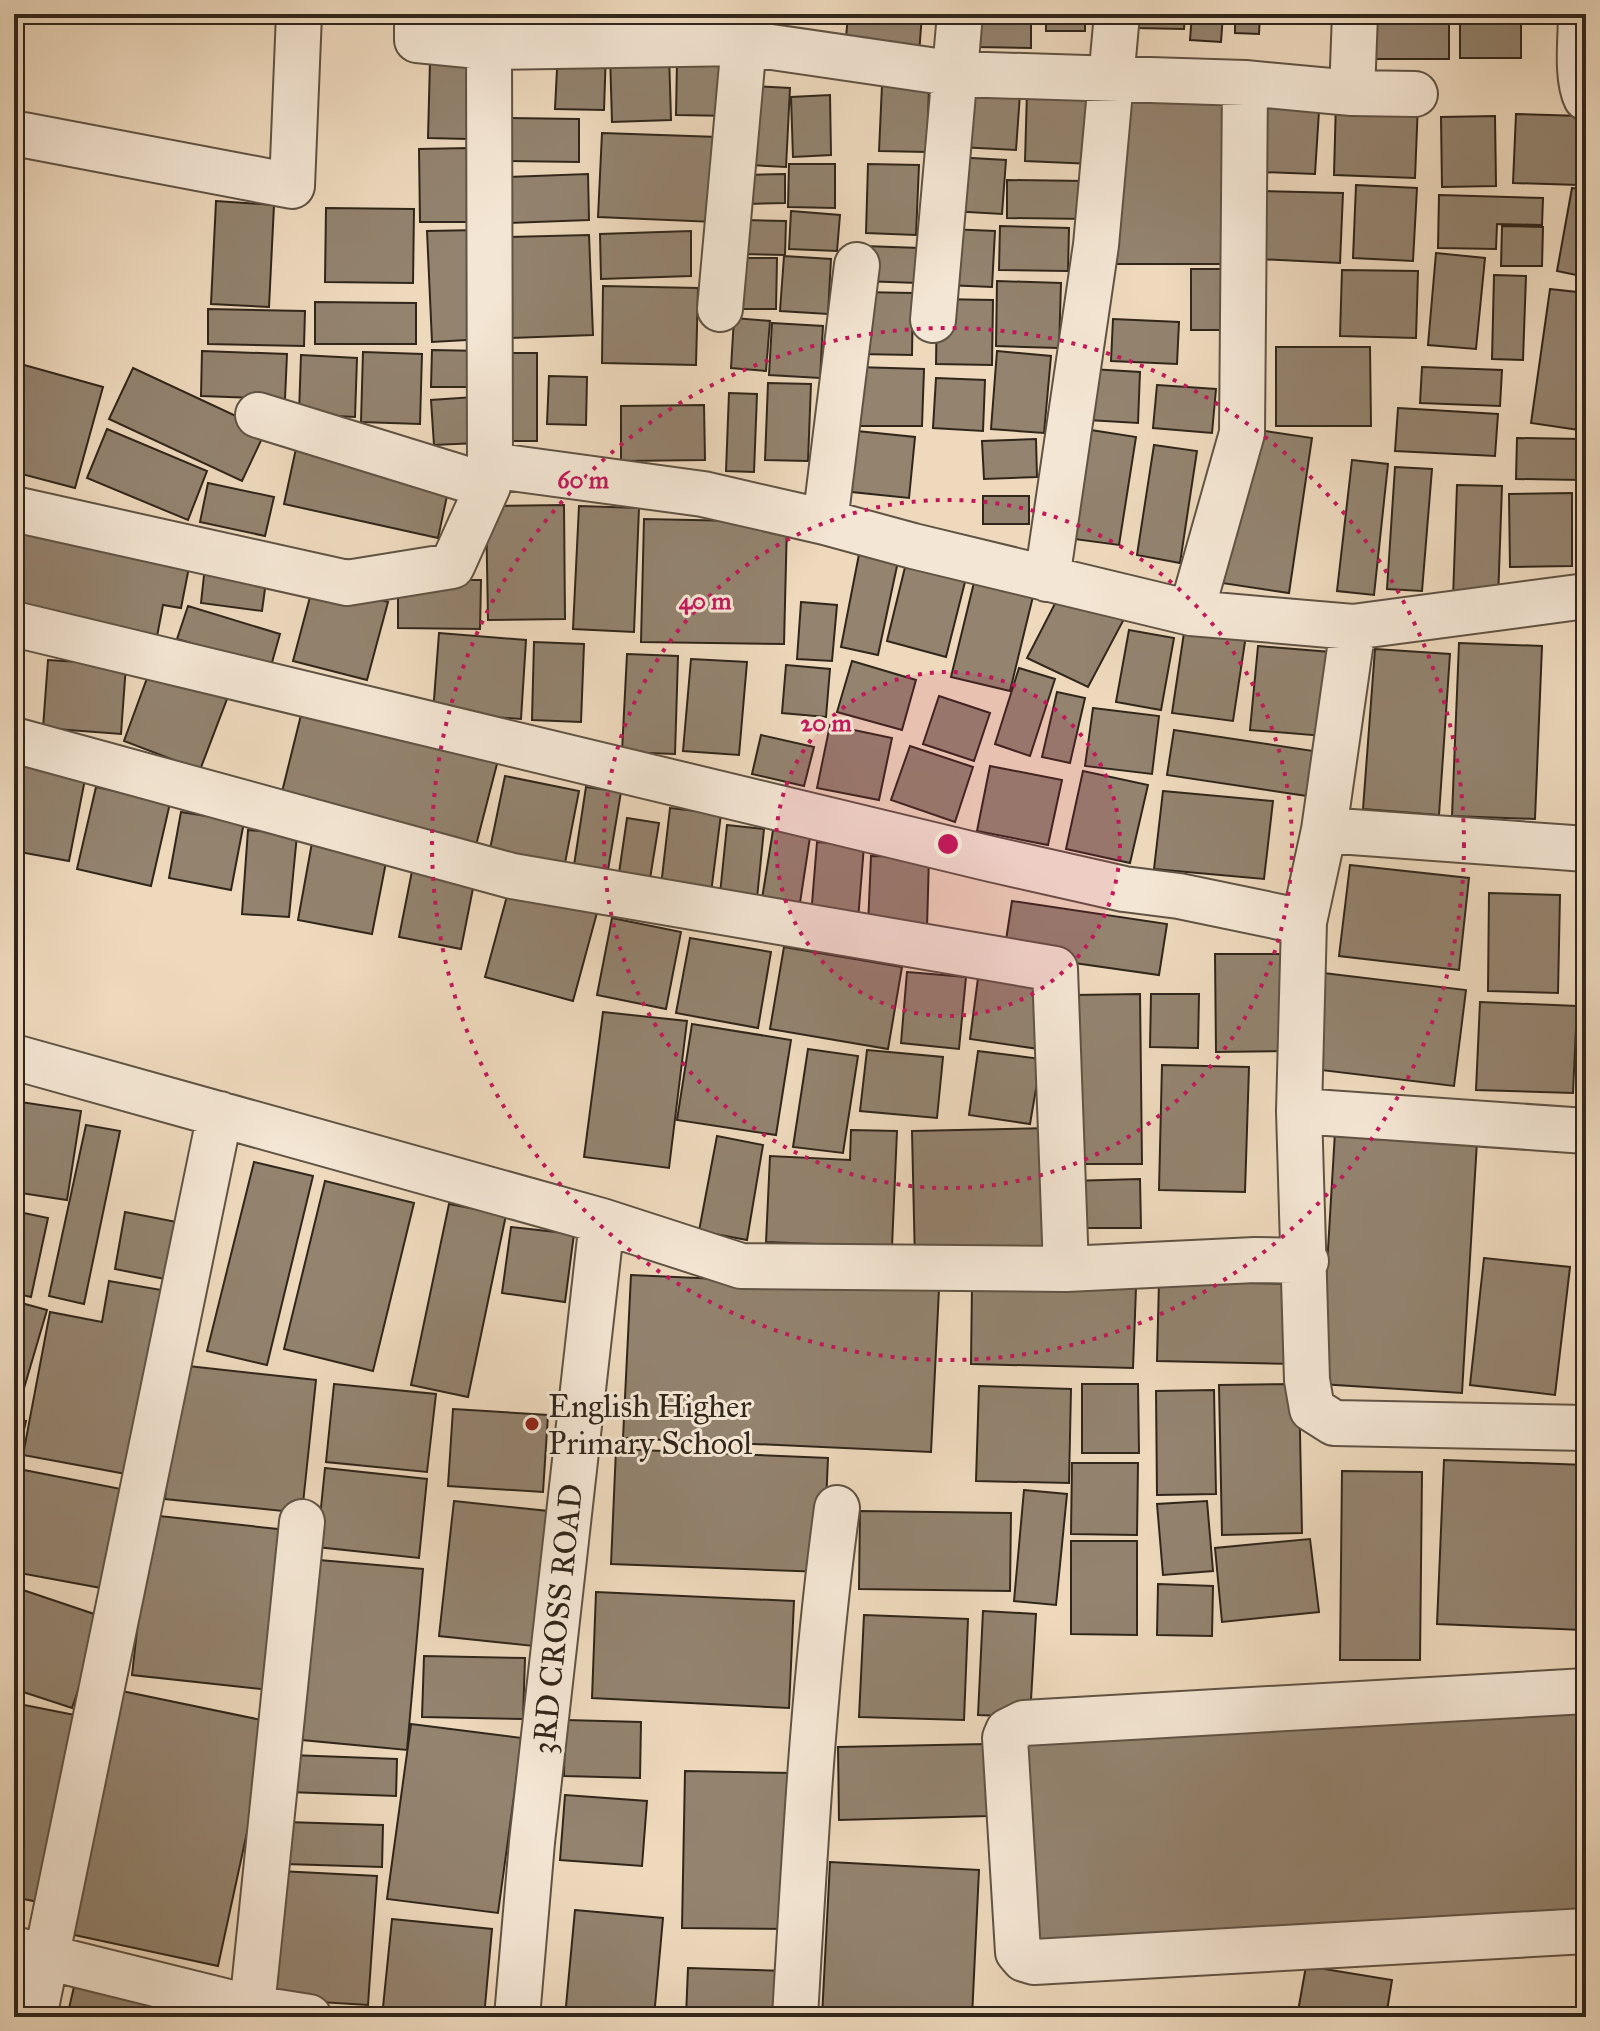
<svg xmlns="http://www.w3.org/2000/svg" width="1600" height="2031" viewBox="0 0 1600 2031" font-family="'IM FELL Great Primer',serif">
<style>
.building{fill:#93836f;stroke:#31261b;stroke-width:2}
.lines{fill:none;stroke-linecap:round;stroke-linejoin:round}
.minor-casing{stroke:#605344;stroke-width:48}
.minor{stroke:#f4e6d4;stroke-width:44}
.ring{fill:none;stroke:#c2185b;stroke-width:4;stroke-dasharray:4 8}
.poi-dot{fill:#8f2418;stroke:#f4e6d4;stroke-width:3}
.labels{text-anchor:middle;stroke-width:6;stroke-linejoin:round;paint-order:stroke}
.poi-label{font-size:32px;fill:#31261b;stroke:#f4e6d4;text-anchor:start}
.street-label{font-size:32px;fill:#31261b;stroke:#f4e6d4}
.centre{fill:#c2185b;stroke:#f4e6d4;stroke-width:4}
.ring-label{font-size:24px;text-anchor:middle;font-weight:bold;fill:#c2185b;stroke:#f4e6d4;stroke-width:6;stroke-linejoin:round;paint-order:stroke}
</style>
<rect width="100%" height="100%" fill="#eed9bd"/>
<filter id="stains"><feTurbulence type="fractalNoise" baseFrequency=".0025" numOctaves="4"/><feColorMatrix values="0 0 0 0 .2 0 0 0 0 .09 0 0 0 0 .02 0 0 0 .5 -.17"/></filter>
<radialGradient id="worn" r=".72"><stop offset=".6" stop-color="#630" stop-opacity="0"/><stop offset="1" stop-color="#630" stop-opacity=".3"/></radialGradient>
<!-- building -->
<path class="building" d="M442,14H545L544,25Z
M580,14H652L650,38L579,35Z
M719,14H796V23L719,20Z
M848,14H922L919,54L845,50Z
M977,14H1031V48L977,47Z
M1046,14H1085V31H1046Z
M1134,14H1185L1184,29L1134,28Z
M1192,14H1223L1221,42L1190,40Z
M1235,14H1260L1259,34L1235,33Z
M1365,14H1449V59H1365Z
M1460,14H1521V58H1460Z
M558,49L606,51L604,110L555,109Z
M669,53L671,120L612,122L610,54Z
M430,61L468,62L467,139L428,138Z
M677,61L733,63L732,116L676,115Z
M882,85L929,87L927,152L879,151Z
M754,86L790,88L786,167L750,165Z
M1117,90L1229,98L1224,264H1113Z
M963,91L1020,94L1016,150L959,147Z
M1027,91L1096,94L1093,164L1025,161Z
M1264,93L1320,95L1315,174L1260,172Z
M830,95L831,155L793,157L791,97Z
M1336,100L1418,103L1415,178L1334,175Z
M1516,114L1581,116L1579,185L1513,183Z
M1495,116L1496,186L1442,187L1441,117Z
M504,118L579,119V162L503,161Z
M602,133L718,137L715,222L598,217Z
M469,148L470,222H420L419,149Z
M954,157L1006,160L1002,214L951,211Z
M789,164H835V208L788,207Z
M868,164L919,165L916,235L866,233Z
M588,174L589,220L509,223L507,177Z
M785,174V203L746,204L745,175Z
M1007,180L1086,181V219L1007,218Z
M1356,185L1417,188L1413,261L1353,258Z
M1572,188L1586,190V277L1557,271Z
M1262,191L1343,193L1340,263L1259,259Z
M1439,195L1543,198L1542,225L1497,224L1496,249L1438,248Z
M216,201L274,205L269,307L211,304Z
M326,208L414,209L413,283L325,282Z
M791,211L840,215L837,251L789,249Z
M744,220L786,221L785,255L743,254Z
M1000,226L1069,228L1068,271L999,270Z
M1502,226L1543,227L1542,266H1501Z
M948,229L995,231L992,287L945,285Z
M479,230L484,339L432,342L427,231Z
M691,231V276L601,279L600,234Z
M589,235L593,335L511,338L508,237Z
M864,246L920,248L918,283L862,281Z
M1436,253L1485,258L1476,349L1428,345Z
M784,256L831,259L828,314L780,311Z
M744,258H777L776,309H743Z
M1191,269H1227V330H1191Z
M1342,270L1418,271L1416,338L1340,336Z
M1494,275L1526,276L1523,360L1492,359Z
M997,281L1061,283L1059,348L996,346Z
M603,286L698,288L696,365L602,363Z
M1550,289L1586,293V431L1531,423Z
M859,292L913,293L912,355L859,354Z
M937,299L993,300L992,365L936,364Z
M315,302L416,303V344H315Z
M208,309L305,311L304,346L208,344Z
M734,318L770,321L766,371L731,368Z
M1113,319L1179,322L1177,364L1111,361Z
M772,323L823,326L820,378L769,375Z
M1276,347H1370L1371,426H1276Z
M432,350L483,351L482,387H431Z
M202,351L287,354L285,399L201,396Z
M997,351L1051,356L1044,433L991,429Z
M363,352L422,354L420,424L361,422Z
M509,353H537V441H509Z
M301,355L357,358L355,417L299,414Z
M17,363L103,387L75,488L14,472V372Z
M856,367L924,369L922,426H854Z
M1422,367L1502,370L1500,406L1420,403Z
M133,368L266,430L242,481L109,419Z
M1091,369L1140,372L1138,423L1088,420Z
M549,376L587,377L586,425L547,424Z
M936,378L985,380L983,431L933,428Z
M768,383L811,384L808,461L765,460Z
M1157,385L1216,389L1212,433L1153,428Z
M729,393L757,394L754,472L726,471Z
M474,397L477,443L434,445L431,400Z
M704,405L705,460L621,461V406Z
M1398,408L1498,414L1495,456L1395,451Z
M1245,428L1312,438L1289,593L1222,583Z
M107,429L207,471L188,520L87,478Z
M847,430L915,437L909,498L842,491Z
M1091,430L1136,437L1119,545L1074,539Z
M1517,438L1583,439L1582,480L1516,479Z
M1036,439L1037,477L984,479L982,441Z
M297,444L451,477L438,538L284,504Z
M1154,445L1197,451L1180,563L1137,555Z
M1352,460L1388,464L1374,595L1337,591Z
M1395,467L1432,469L1422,591L1387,589Z
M208,483L274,497L265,536L200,522Z
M1457,485L1502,486L1498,600L1453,599Z
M1572,493V566L1510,567L1509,494Z
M983,496H1029V524H983Z
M564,505L565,619L488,620L486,506Z
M579,506L639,508L634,632L573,629Z
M644,519L787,522L784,644L641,642Z
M25,523L191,557L181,608L163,605L155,647L14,618V576Z
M861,544L900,552L878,655L841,647Z
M907,559L967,574L946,657L887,641Z
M205,566L267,574L262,611L201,603Z
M978,566L1037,580L1010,691L951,677Z
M398,580H481L480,629L398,628Z
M314,582L388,602L367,680L293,661Z
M1063,588L1124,619L1088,687L1027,658Z
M801,602L837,605L832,661L797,659Z
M188,606L280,634L271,666L177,639Z
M1185,626L1246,635L1233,721L1172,713Z
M1129,630L1174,638L1161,710L1116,702Z
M14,632L26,633L21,675L14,674Z
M439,633L526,640L521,719L433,713Z
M534,642L584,644L581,722L532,720Z
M1459,643L1542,646L1535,819L1452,816Z
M1258,646L1331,652L1324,736L1250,730Z
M1375,649L1450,654L1439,815L1363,809Z
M627,654L678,656L675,754L622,752Z
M691,659L747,662L739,755L683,751Z
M48,660L126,665L121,734L43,728Z
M852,661L916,680L902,730L837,712Z
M786,665L830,669L826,717L782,713Z
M1019,668L1055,679L1030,756L995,744Z
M150,670L227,699L200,770L124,741Z
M1057,692L1085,698L1070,763L1042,757Z
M939,696L990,713L974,761L923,744Z
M1093,708L1159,716L1152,774L1085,766Z
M302,711L498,760L475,849L280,800Z
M830,725L892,738L879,800L817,788Z
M1174,730L1320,752L1314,797L1167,775Z
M761,735L814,747L804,786L752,774Z
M910,746L973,767L955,822L891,800Z
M15,760L86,774L69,861L14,851Z
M990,766L1062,780L1048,845L977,831Z
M1083,771L1148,785L1130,863L1066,849Z
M505,776L579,791L565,863L490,849Z
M96,787L170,803L151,886L77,869Z
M586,787L621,792L607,876L573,872Z
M1163,791L1273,801L1264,879L1154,869Z
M670,808L721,814L711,893L661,886Z
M181,812L244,822L231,890L169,878Z
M627,818L659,823L649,885L618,880Z
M775,818L812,824L798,916L760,911Z
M727,825L764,829L756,908L719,904Z
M248,830L297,835L289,917L242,914Z
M313,837L388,852L372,934L298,920Z
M817,842L864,846L858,920L811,916Z
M871,856L929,857L927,928L868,926Z
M414,861L476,873L461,949L399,937Z
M1350,865L1469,878L1459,970L1339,956Z
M510,885L598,909L573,1001L485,977Z
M1489,893L1560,895L1558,993L1488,991Z
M1012,901L1167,924L1159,975L1004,953Z
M612,918L681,932L666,1009L597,995Z
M690,938L771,952L758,1028L676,1013Z
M784,947L902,967L888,1049L770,1029Z
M1215,954H1290L1292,1051L1216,1052Z
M980,963L1050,973L1039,1049L970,1039Z
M907,972L966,977L959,1049L901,1043Z
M1315,972L1466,990L1454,1086L1304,1068Z
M1140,994L1142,1164H1075L1074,995Z
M1151,994H1199L1198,1048L1150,1047Z
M1480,1002L1577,1006L1573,1093L1476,1090Z
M603,1012L687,1021L669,1168L584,1157Z
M692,1024L791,1040L776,1135L677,1120Z
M808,1049L858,1056L843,1153L793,1147Z
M867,1050L943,1057L937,1118L860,1111Z
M978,1051L1041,1059L1030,1124L969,1115Z
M1162,1065L1249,1067L1245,1192L1159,1190Z
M14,1101L81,1111L67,1200L14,1192Z
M86,1125L120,1131L84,1304L49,1296Z
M1053,1128L1055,1259L915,1262L912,1131Z
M851,1130L897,1131L892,1247L766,1242L770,1156L850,1160Z
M1335,1132L1477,1141L1462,1393L1320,1384Z
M717,1136L763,1145L747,1240L699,1231Z
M254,1162L313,1176L267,1365L207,1351Z
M1140,1179L1141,1228H1069V1181Z
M325,1181L414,1203L373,1371L284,1349Z
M449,1204L506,1215L468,1397L411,1385Z
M14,1211L48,1218L31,1297L14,1293Z
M125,1212L187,1224L175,1281L115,1269Z
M511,1227L574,1234L565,1302L502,1293Z
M1484,1258L1570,1267L1555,1395L1470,1385Z
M631,1275L939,1289L931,1452L623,1438Z
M109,1281L173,1292L137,1476L23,1455L50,1312L102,1322Z
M1159,1281L1297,1284L1295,1364L1157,1361Z
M972,1284L1136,1288L1133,1368L971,1364Z
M14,1301L47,1310L22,1395L14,1393Z
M179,1365L316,1380L302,1513L165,1499Z
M334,1384L436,1394L427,1472L326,1462Z
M1082,1384H1138L1139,1453H1082Z
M1299,1384L1302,1533L1222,1535L1219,1385Z
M979,1386L1071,1389L1069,1483L976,1481Z
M1214,1390L1216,1494L1157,1495L1156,1391Z
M453,1409L548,1415L543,1492L448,1486Z
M14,1418L26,1421L14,1474Z
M616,1449L828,1458L823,1572L611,1564Z
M1444,1460L1586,1465L1582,1630L1437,1624Z
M1072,1463H1138L1137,1535L1071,1534Z
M325,1468L427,1479L419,1558L317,1547Z
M24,1470L131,1491L112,1590L14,1572V1522Z
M1342,1471L1422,1472L1420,1660H1340Z
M1024,1490L1067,1494L1056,1605L1014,1601Z
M454,1501L558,1512L543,1647L439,1636Z
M1207,1501L1213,1571L1163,1575L1157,1504Z
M860,1511L1011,1513L1010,1591L859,1589Z
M150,1515L287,1530L270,1690L132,1675Z
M1310,1539L1319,1612L1222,1622L1215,1548Z
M1071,1541H1137V1635L1071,1634Z
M319,1560L423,1569L407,1750L302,1740Z
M1158,1584L1213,1586L1212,1636L1157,1635Z
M14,1587L103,1617L72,1708L14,1689Z
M596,1592L794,1601L789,1708L592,1698Z
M983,1611L1036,1614L1030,1717L978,1715Z
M864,1615L968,1619L964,1720L859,1717Z
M424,1656L525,1658L523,1719L422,1717Z
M117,1690L271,1722L218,1966L65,1933Z
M14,1703L85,1717L47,1904L14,1897Z
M1586,1704V1917L1029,1951L1016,1737Z
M565,1720L641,1722L640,1778L564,1776Z
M411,1724L522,1738L498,1913L387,1899Z
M986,1744L988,1816L839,1820L838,1747Z
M290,1755L397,1759L396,1796L288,1792Z
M685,1771L795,1773L793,1929L682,1928Z
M565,1795L647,1801L642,1866L560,1860Z
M286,1822L383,1825L382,1867L285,1864Z
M830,1862L979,1870L972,2017H822Z
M279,1871L377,1876L368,2005L271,1999Z
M575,1910L663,1918L654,2017H565Z
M392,1919L492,1929L484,2017H382Z
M1306,1966L1392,1980L1386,2017H1297Z
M688,1968L788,1971L786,2017H686Z
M76,1978L173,2000L169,2017H67Z"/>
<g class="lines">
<defs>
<path id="minor" d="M417,14V40L489,47L490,465L703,494L825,522L913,546L1191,613L1353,627L1586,596
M1581,14C1581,37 1576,78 1586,98
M489,47L744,43L957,74L1245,83L1352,93L1415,94
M1352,93L1355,14
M24,135L292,186L299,14
M720,309L744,43
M933,320L960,14
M258,415L488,486
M14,509L347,583L452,566L488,486L490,465
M825,522L857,265
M1047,579L1096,245L1117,14
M1191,613L1242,433L1245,83
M14,624L991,859L1124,889L1179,896L1304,922
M1353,627L1324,830L1304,922L1299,1111L1307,1380L1312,1409L1334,1423L1586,1428
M14,740L512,876L1055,969L1066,1269
M1324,830L1586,849
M14,1057L602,1221L741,1266L1066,1269L1255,1260L1306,1261
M1299,1111L1586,1131
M1586,1691L1024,1723L1008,1731L1005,1738L1018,1952L1024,1959L1034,1962L1586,1931
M14,1949L252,2008L309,2017
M34,2017L220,1114
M251,2017L302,1522
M517,2017L532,1842L602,1221
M795,2017C805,1847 814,1677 837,1508"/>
</defs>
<!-- minor casing -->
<use href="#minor" class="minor-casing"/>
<!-- minor -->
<use href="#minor" class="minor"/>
</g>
<!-- distance rings -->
<circle cx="948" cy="844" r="172" fill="#c2185b" fill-opacity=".12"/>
<g class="ring">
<circle cx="948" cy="844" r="172"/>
<circle cx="948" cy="844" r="344"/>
<circle cx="948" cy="844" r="516"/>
</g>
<!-- markers -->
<circle class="poi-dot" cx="532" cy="1424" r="8"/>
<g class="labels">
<!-- poi labels -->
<g class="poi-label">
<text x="548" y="1417">English Higher<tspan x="548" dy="37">Primary School</tspan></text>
</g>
<!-- street labels -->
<g class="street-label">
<text transform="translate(557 1619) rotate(-84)" y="11">3RD CROSS ROAD</text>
</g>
</g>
<circle cx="948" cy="844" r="12" class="centre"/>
<g class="ring-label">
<text x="583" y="488">60 m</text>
<text x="705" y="609">40 m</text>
<text x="826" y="731">20 m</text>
</g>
<!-- margin -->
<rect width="1600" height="2031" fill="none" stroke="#eed9bd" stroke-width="48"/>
<rect x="16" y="16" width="1568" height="1999" fill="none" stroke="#31261b" stroke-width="4"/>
<rect x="24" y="24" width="1552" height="1983" fill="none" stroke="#31261b" stroke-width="2"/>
<rect width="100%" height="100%" filter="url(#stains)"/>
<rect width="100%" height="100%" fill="url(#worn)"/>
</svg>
